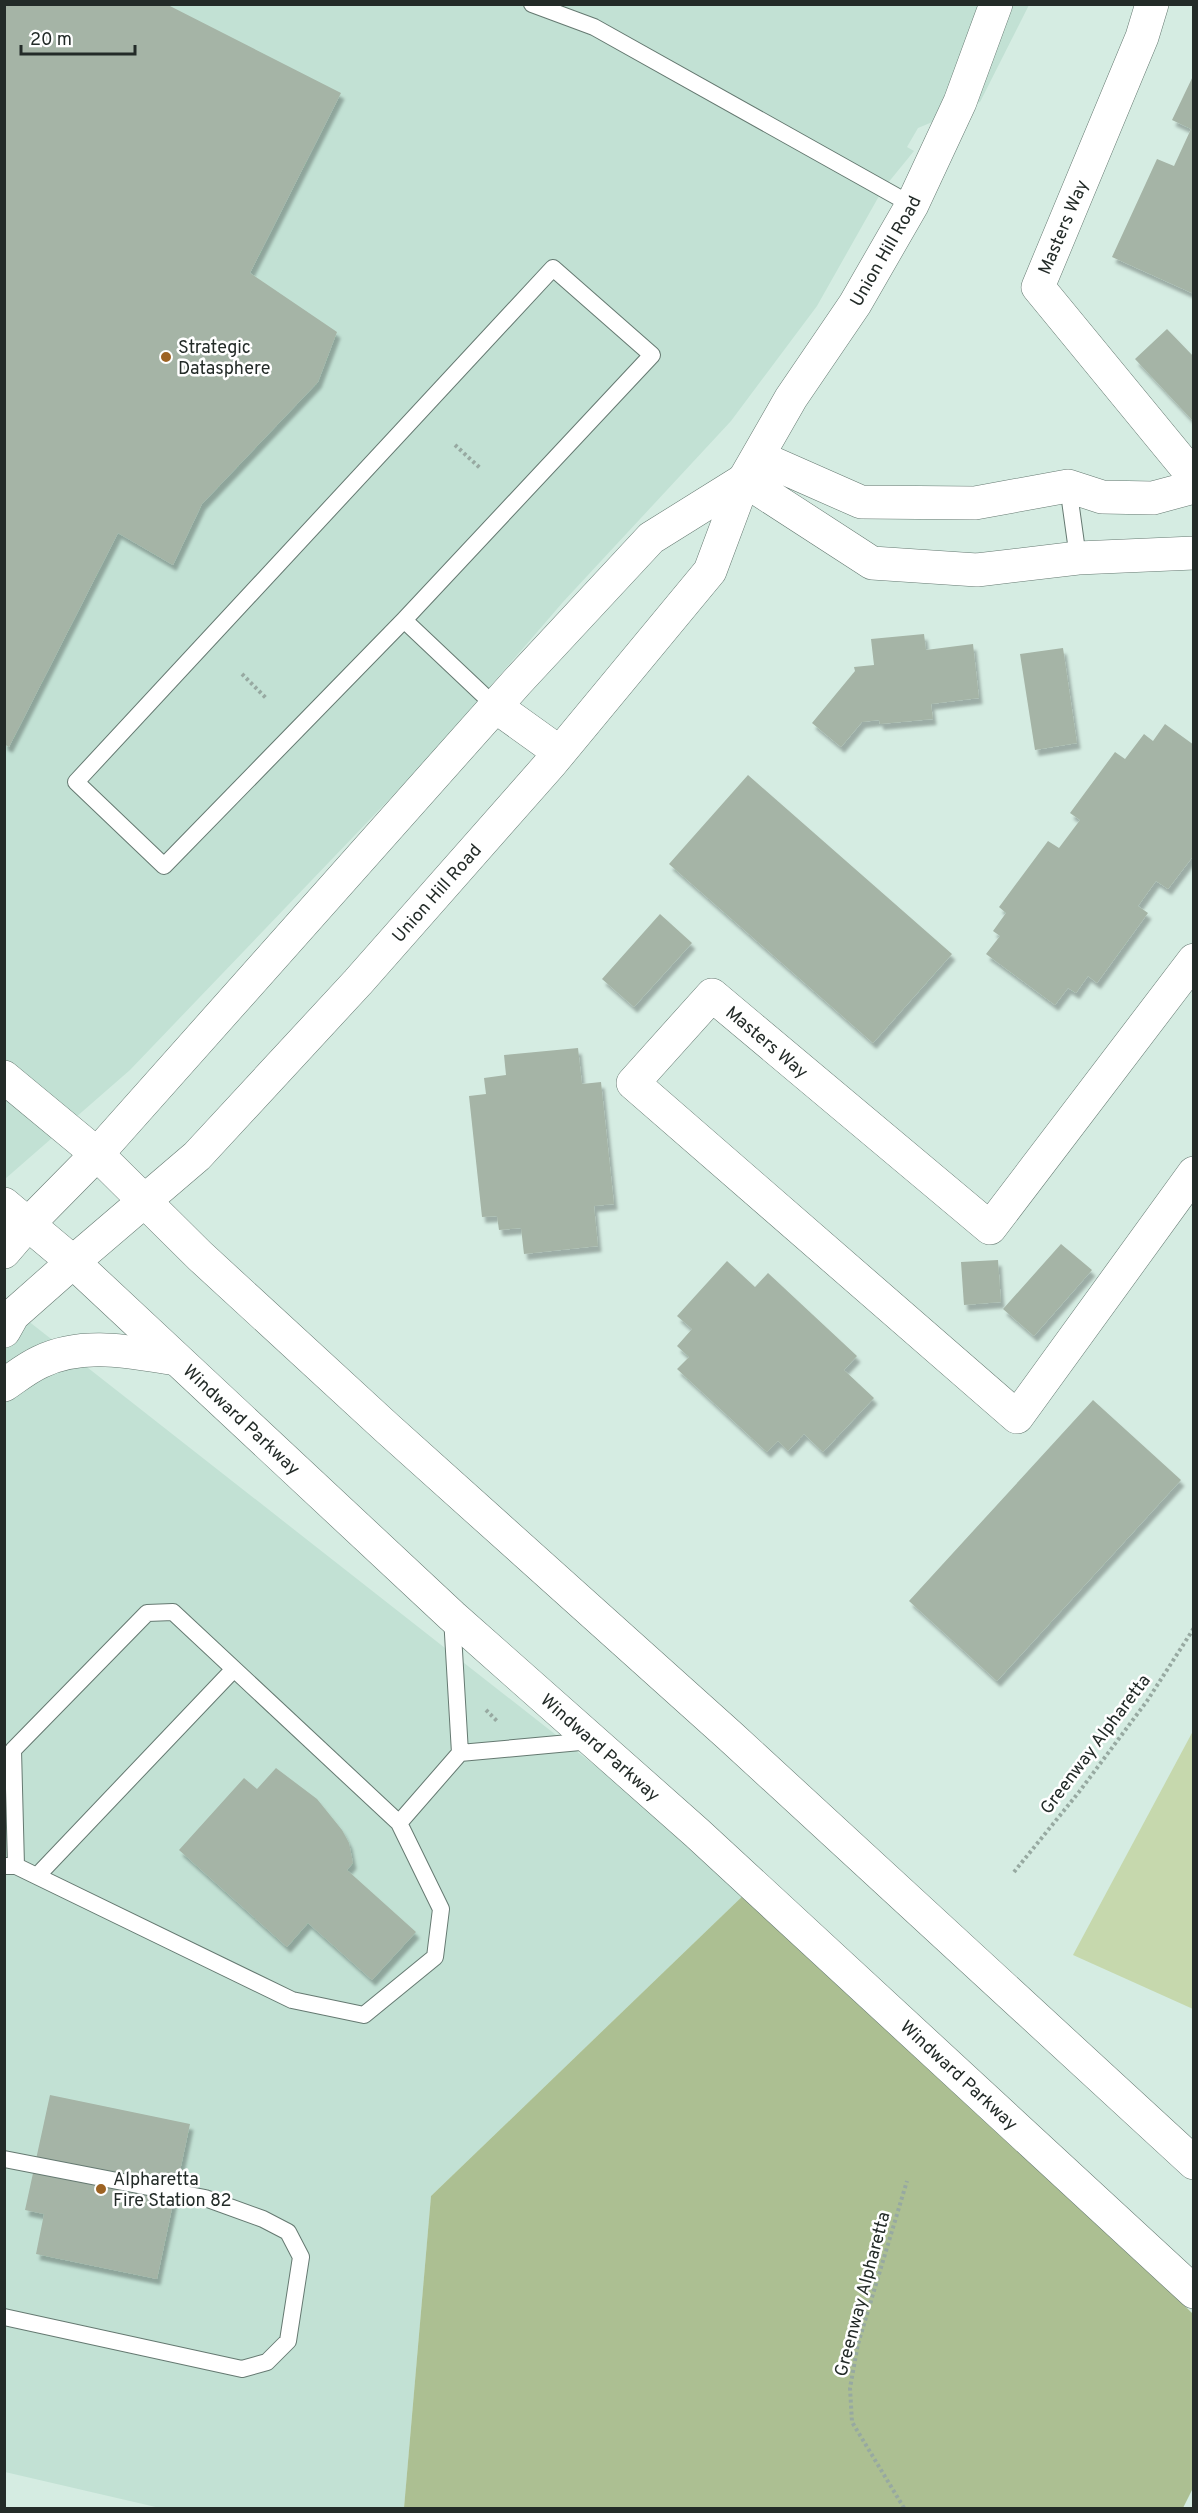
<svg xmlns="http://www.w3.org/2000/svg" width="1198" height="2513" viewBox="0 0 1198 2513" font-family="Overpass,sans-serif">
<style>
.built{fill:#c2e1d4}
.green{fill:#c6d8ad}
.forest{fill:#acbf92}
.building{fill:#a5b4a6;filter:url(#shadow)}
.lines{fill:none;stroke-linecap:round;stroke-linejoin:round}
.lane-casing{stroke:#657971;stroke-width:18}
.street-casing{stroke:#657971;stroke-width:34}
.secondary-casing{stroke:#657971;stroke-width:34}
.path{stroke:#97a9a1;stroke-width:4;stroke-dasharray:3 3;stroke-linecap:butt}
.lane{stroke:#fff;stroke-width:16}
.street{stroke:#fff;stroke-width:33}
.secondary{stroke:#fff;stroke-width:33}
.poi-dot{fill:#9d6323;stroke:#fff;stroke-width:2}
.labels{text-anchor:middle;stroke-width:5;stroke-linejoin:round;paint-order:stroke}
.street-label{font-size:18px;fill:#232b28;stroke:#fff}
.poi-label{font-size:18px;fill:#232b28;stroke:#fff;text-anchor:start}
</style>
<defs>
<filter id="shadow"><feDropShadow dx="3.5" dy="6" stdDeviation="1.5" flood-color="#0004"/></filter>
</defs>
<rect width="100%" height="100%" fill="#d5ece2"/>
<!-- built -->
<path class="built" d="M5,5H1029L980,102L918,128L907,147L914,151L883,189L817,306L731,421L563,602L423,764L130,1070L5,1179Z
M4,1302L751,1888L431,2196L404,2508H160L5,2472Z"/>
<!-- green -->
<path class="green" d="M1193,1731V2009L1073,1955Z"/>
<!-- forest -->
<path class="forest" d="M751,1888L948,2073L1193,2314V2488L1183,2508H404L431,2196Z"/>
<!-- building -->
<path class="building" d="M4,4H166L341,93L250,273L337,332L318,382L202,504L173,565L118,533L9,747L4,744Z
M1194,74V294L1112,257L1157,159L1174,166L1191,129L1172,120Z
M1167,329L1194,357V422L1135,359Z
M924,634L926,650L973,644L979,698L931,704L933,719L880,724L879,720L862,722L841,747L812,723L855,671L854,667L874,665L871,639Z
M1063,648L1077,743L1035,750L1020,654Z
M1165,724L1194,745V855L1168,889L1156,881L1138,906L1148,913L1097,983L1088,976L1076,993L1068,988L1055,1005L986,954L1000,936L993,931L1006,913L999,907L1048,841L1059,848L1080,820L1070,813L1115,752L1125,759L1144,734L1153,741Z
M748,775L952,954L873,1043L669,864Z
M660,914L692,943L634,1007L602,979Z
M578,1048L582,1084L601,1082L614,1204L594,1206L598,1246L524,1254L521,1228L499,1230L497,1216L482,1217L469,1096L486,1094L484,1078L506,1075L504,1055Z
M1061,1244L1092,1270L1034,1336L1003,1309Z
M998,1260L1001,1302L964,1305L961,1262Z
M727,1261L755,1287L768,1273L857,1356L844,1370L874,1398L823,1452L804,1434L788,1451L778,1441L767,1452L677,1369L689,1357L677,1346L692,1329L677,1316Z
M1093,1400L1181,1480L997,1681L909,1601Z
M276,1768L317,1799L342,1830L349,1843L353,1863L347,1870L416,1932L372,1980L308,1923L287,1947L179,1850L244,1778L257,1789Z
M50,2095L190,2124L157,2279L36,2254L44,2214L25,2210Z"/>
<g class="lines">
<defs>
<path id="lane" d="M532,4L594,27L912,205
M553,268L652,355L404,620L164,866L76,782Z
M1068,486L1078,558
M404,620L495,706
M452,1617L460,1753
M399,1823L460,1753L591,1741
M4,1866H16L292,2000L364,2015L435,1957L441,1909L399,1823L173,1612L147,1613L13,1750L16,1866
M37,1876L234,1669
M4,2159L205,2198L263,2219L288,2232L301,2257L288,2341L267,2362L242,2369L4,2317"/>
<path id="street" d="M1152,4L1142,37L1038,287L1194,477
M759,457L861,502L975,503L1068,486L1102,497L1153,498L1194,487
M744,480L872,563L977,570L1078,558L1194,553
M1194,960L990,1228L712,995L633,1083L1017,1417L1194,1173
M4,1252L28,1224
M4,1331L13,1315L73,1262"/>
<g id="secondary">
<path d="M495,706L559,752"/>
<path d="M4,1077L97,1154L200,1256L387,1428L730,1736L1194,2163"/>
<path id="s1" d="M4,1204L73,1262L452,1616L697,1833L1194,2292"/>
<path d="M28,1224L97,1154L517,682L651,538L744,480"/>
<path id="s2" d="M73,1262L197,1156L358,982L552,762L710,571L744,480L791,398L855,304L912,205L960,102L996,4"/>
<path d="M4,1385C16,1377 27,1368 40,1362C83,1341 131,1352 176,1359"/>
</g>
</defs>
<!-- lane casing -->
<use href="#lane" class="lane-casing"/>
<!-- street casing -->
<use href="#street" class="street-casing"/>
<!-- secondary casing -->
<use href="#secondary" class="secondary-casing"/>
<!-- path -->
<path class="path" d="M455,445L480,468
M242,674L267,699
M486,1710L498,1722
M1014,1872L1079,1792L1147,1701L1194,1628
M904,2508L852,2422L850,2388L858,2344L907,2181"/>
<!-- lane -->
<use href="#lane" class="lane"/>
<!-- street -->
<use href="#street" class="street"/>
<!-- secondary -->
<use href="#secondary" class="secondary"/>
</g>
<!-- markers -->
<g class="poi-dot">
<circle cx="166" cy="357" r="6"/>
<circle cx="101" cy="2189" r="6"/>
</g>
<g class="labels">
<!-- street labels -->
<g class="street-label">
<text transform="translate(1063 227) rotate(-67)" y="6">Masters Way</text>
<text dy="6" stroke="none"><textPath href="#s2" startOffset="1308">Union Hill Road</textPath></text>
<text dy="6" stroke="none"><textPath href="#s2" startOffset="519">Union Hill Road</textPath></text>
<text transform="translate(767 1042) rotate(40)" y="6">Masters Way</text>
<text dy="6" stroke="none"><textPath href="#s1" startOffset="321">Windward Parkway</textPath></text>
<text transform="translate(1095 1744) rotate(-53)" y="6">Greenway Alpharetta</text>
<text dy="6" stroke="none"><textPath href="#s1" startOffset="807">Windward Parkway</textPath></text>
<text dy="6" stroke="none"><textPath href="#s1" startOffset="1293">Windward Parkway</textPath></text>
<text transform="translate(862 2294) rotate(-75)" y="6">Greenway Alpharetta</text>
</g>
<!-- poi labels -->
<g class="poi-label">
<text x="178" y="353">Strategic<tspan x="178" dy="21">Datasphere</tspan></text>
<text x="113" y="2185">Alpharetta<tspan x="113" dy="21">Fire Station 82</tspan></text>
</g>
</g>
<!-- border -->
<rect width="1198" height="2513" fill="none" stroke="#232b28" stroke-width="12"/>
<!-- scale -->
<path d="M21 45v9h114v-9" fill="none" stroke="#232b28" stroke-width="3"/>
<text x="30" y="45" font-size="18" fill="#232b28" stroke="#ffffff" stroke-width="4.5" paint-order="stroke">20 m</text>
</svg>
